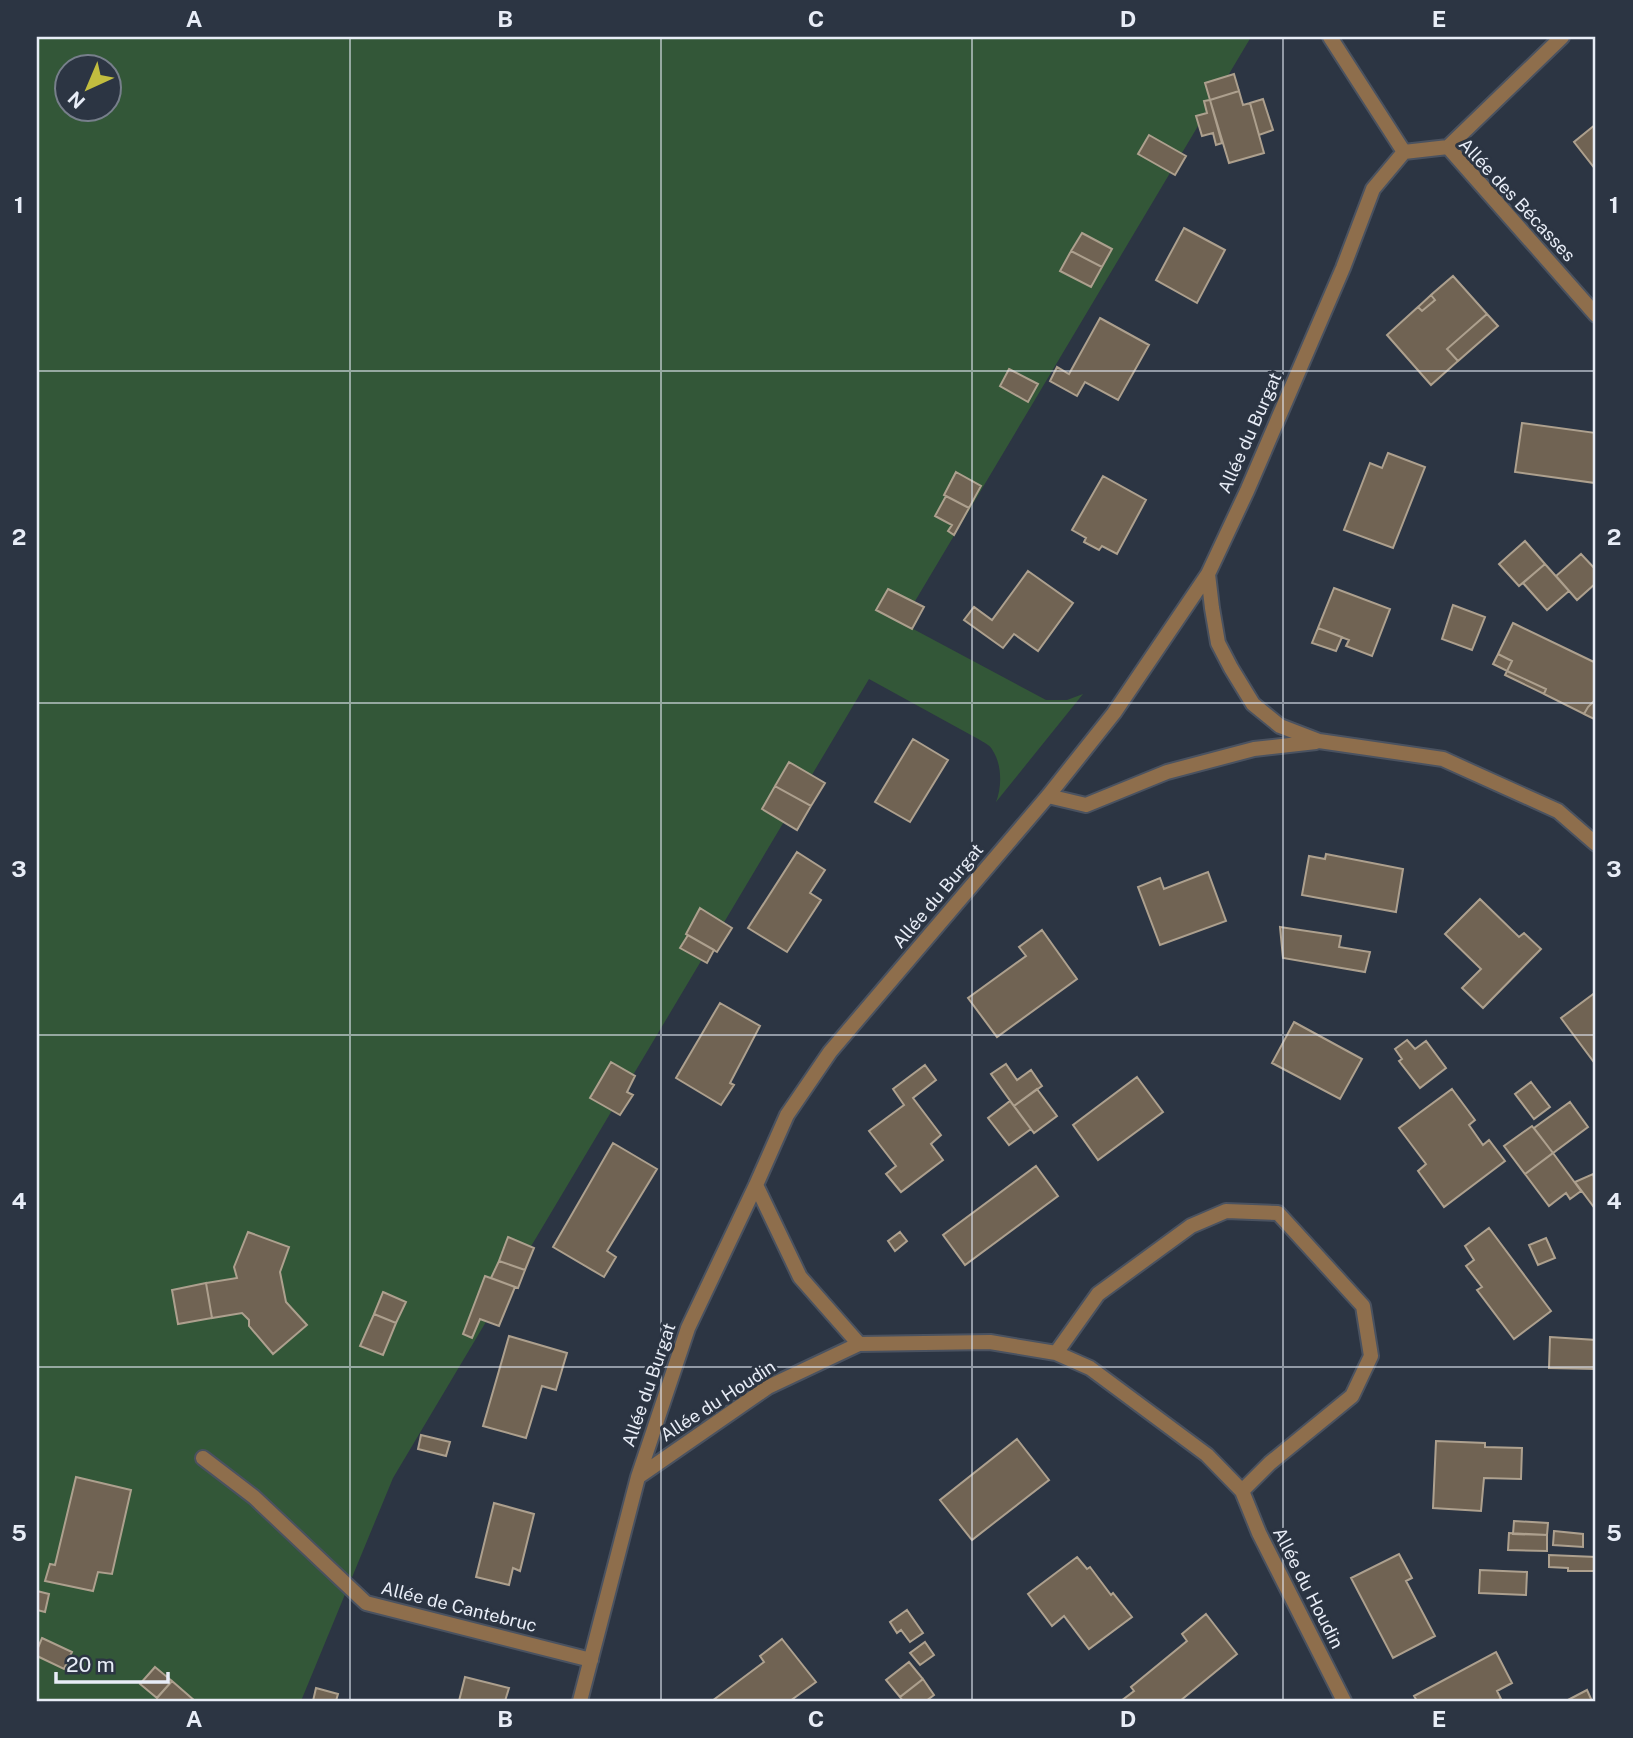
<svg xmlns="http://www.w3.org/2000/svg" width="1633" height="1738" viewBox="0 0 1633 1738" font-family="'Public Sans',sans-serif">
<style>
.green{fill:#335738;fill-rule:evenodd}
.building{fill:#706353;stroke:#ada08e;stroke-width:2}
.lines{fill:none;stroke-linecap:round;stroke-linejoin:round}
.street-casing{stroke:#4a5260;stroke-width:18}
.street{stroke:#8e6e4c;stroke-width:14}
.grid{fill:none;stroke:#e8edf7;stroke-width:2;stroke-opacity:0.55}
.labels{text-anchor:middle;stroke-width:6;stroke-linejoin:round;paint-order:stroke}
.street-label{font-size:18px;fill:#e8edf7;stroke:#2c3543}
.neatline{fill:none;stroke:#e8edf7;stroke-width:2.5}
.grid-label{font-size:23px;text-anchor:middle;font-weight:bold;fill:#e8edf7}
</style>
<rect width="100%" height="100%" fill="#2c3543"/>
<!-- green -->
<path class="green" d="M37,37H1251L902,623L1046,700H1067L1083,694L996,802C1002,787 1002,765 993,751C991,746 985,743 980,740L869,679L393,1478L301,1701H37ZM66,66H108V108H66Z"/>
<!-- building -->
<path class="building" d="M1234,74L1239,91L1210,100L1205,83Z
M1239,91L1243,105L1250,103L1264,153L1229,163L1210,100Z
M1263,99L1273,130L1259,135L1250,103Z
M1210,100L1222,143L1216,145L1213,133L1202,136L1196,116L1207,113L1204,101Z
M1596,124V170L1574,142Z
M1149,135L1186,156L1175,175L1138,154Z
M1184,228L1225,250L1197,303L1156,280Z
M1082,233L1112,249L1102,267L1071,251Z
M1071,251L1102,267L1091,287L1060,271Z
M1453,276L1487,314L1447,349L1458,361L1431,385L1387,335L1418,307L1422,311L1435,300L1431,295Z
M1431,295L1435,300L1422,311L1418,307Z
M1487,314L1498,326L1458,361L1447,349Z
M1100,318L1149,345L1118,400L1085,382L1077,396L1050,381L1057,367L1069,374Z
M1009,369L1038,384L1028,402L1000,386Z
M1522,423L1596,433L1595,483L1515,472Z
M1388,453L1425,467L1393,548L1344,530L1370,463L1382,468Z
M956,472L981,486L969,508L944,495Z
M1103,476L1146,500L1117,554L1102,546L1099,550L1084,542L1086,538L1072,530Z
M946,496L969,508L954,535L948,531L952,525L935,516Z
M1525,541L1545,564L1519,586L1499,564Z
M1581,554L1596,570V583L1577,600L1556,576Z
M1545,564L1569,591L1547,610L1523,583Z
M1028,571L1073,603L1038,651L1014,634L1003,648L964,620L974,607L992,620Z
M1334,588L1390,609L1372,656L1346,646L1349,640L1318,628Z
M888,589L924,607L912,629L876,610Z
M1453,605L1485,617L1472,650L1442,639Z
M1513,623L1596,663V699L1588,707L1584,714L1544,694L1546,689L1507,671L1512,661L1498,654Z
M1318,628L1342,637L1336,651L1312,643Z
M1498,654L1512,661L1507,671L1493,664Z
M1507,671L1546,689L1544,694L1505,675Z
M1596,699V720L1584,714L1588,707Z
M913,739L948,760L910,822L875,802Z
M789,762L825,783L811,806L775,786Z
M775,786L811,806L797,830L762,809Z
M797,852L825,870L810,893L821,900L787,952L748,928Z
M1326,854L1403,869L1396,912L1302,895L1309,856L1325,859Z
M1208,872L1226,921L1160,945L1138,887L1160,878L1164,889Z
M1480,899L1519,937L1524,933L1541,949L1483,1008L1462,988L1481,969L1445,934Z
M700,908L732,928L717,952L686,934Z
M1280,927L1341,936L1339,947L1370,952L1365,972L1283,958Z
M1042,930L1077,979L997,1037L968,998L1026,956L1019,947Z
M688,935L714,950L707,963L680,948Z
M1596,992V1065L1561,1018Z
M720,1003L760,1026L730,1083L734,1085L721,1105L676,1078Z
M1294,1022L1362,1059L1340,1099L1272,1063Z
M1407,1040L1415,1049L1426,1041L1446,1068L1420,1088L1399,1061L1402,1059L1395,1049Z
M611,1062L635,1076L627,1092L633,1095L620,1115L590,1098Z
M1006,1064L1017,1080L1031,1070L1042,1086L1014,1106L991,1074Z
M925,1065L936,1080L913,1098L941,1135L931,1144L943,1160L901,1192L886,1174L896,1166L869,1131L904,1105L893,1089Z
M1137,1077L1163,1112L1098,1160L1073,1125Z
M1531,1082L1550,1107L1534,1119L1515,1094Z
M1037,1089L1057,1116L1034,1133L1014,1106Z
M1452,1089L1475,1120L1469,1125L1483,1145L1489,1140L1505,1161L1444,1207L1418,1171L1426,1164L1399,1128Z
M1010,1101L1031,1129L1009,1145L988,1118Z
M1570,1102L1588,1127L1553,1153L1534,1128Z
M1532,1126L1553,1153L1525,1174L1504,1146Z
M613,1143L657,1169L607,1251L616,1257L604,1277L553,1247Z
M1553,1153L1581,1191L1570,1199L1566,1193L1549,1206L1525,1174Z
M1036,1166L1058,1196L965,1265L943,1235Z
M1593,1174L1596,1183V1210L1575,1182Z
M1489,1228L1551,1311L1514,1339L1477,1290L1482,1287L1466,1266L1474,1260L1465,1246Z
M248,1232L289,1247L280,1272L286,1302L307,1325L273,1354L249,1326V1320L242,1313L212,1318L206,1283L237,1278L234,1267Z
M900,1232L907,1241L895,1251L888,1241Z
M508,1237L534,1248L525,1270L499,1261Z
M1546,1238L1555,1258L1538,1265L1529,1245Z
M499,1261L525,1270L518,1288L491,1278Z
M485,1276L515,1287L499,1326L480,1319L472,1338L463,1334Z
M206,1283L212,1318L178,1324L172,1290Z
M383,1292L406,1302L396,1323L374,1314Z
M374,1314L396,1323L383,1355L360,1346Z
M509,1336L567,1353L556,1390L542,1386L526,1438L483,1426Z
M1550,1337L1596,1340V1369L1549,1368Z
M421,1435L450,1442L446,1456L418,1449Z
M1017,1439L1049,1480L972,1540L940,1500Z
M1436,1441L1485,1443V1447L1522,1448L1521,1479L1484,1478L1481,1511L1433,1508Z
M76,1477L131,1490L112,1574L98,1572L93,1591L45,1581L50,1564L55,1565Z
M494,1503L534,1514L520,1571L513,1568L509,1585L476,1577Z
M1514,1521L1548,1523L1547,1535L1513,1534Z
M1554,1531L1583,1534V1547L1553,1545Z
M1509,1533L1547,1535V1551L1508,1550Z
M1399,1554L1412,1578L1406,1581L1435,1636L1393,1658L1351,1578Z
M1549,1555L1596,1557V1571H1568V1568L1549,1567Z
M1077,1557L1087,1569L1090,1567L1111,1595L1113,1593L1132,1617L1089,1649L1064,1616L1052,1626L1028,1594Z
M1480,1570L1527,1572L1526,1595L1479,1593Z
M37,1591L49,1594L45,1612L37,1610Z
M907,1610L923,1633L910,1642L901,1630L897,1633L890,1622Z
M1206,1614L1237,1654L1180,1701H1121L1134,1691L1131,1687L1187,1641L1182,1634Z
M42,1638L72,1652L64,1669L37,1656V1650Z
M782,1639L816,1682L790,1701H712L764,1662L760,1656Z
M925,1642L934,1655L920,1665L910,1653Z
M1496,1652L1512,1683L1497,1691L1501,1699L1496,1701H1417L1414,1696Z
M909,1662L923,1679L900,1697L886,1680Z
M155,1667L172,1681L157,1698L140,1684Z
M465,1677L509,1688L505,1701H459Z
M923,1679L934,1695L926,1701H903L900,1697Z
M172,1681L195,1701H154Z
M316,1688L338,1694L336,1701H313Z
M1587,1690L1592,1701H1566Z"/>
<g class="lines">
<defs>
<path id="street" d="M1330,37L1404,152
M1448,147L1562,37
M1404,152L1448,147L1596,315
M1208,574L1212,608L1218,643L1231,668L1253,704L1280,726L1319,741L1443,759L1558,811L1596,844
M1048,796L1086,805L1167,772L1254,749L1316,742
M756,1185L800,1277L859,1344
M1056,1353L1098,1294L1191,1226L1226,1211L1278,1213L1363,1306L1371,1356L1352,1396L1270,1463L1242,1491
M203,1458L254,1497L366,1603L591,1660
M638,1477L768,1387L859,1344L990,1342L1056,1353L1090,1368L1207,1455L1242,1491L1259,1533L1344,1701
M580,1701L638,1477L688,1328L756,1185L787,1115L830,1052L1048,796L1114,713L1208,574L1247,491L1343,268L1373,189L1404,152"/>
</defs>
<!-- street casing -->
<use href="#street" class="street-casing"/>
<!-- street -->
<use href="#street" class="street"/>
</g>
<!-- grid -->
<path class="grid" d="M350,37V1701M661,37V1701M972,37V1701M1283,37V1701M37,371H1596M37,703H1596M37,1035H1596M37,1367H1596"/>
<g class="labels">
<!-- street labels -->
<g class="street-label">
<text transform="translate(1517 200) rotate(47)" y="6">Allée des Bécasses</text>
<text transform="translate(1250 433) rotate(-66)" y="6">Allée du Burgat</text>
<text transform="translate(938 896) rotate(-50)" y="6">Allée du Burgat</text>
<text transform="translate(649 1385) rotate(-71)" y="6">Allée du Burgat</text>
<text transform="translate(718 1401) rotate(-33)" y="6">Allée du Houdin</text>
<text transform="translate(1308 1588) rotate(63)" y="6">Allée du Houdin</text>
<text transform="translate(459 1607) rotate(14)" y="6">Allée de Cantebruc</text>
</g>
</g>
<!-- border -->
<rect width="1633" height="1738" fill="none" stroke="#2c3543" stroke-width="77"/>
<!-- north arrow -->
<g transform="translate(88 88) rotate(224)"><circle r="33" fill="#2c3543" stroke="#777f8b" stroke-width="2"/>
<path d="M0-5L12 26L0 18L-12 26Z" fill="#c2bd3f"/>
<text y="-10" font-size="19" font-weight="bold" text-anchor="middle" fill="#e8edf7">N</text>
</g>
<!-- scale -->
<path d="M56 1672v10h112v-10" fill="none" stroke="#e8edf7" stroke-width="3.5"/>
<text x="66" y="1672" font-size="21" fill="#e8edf7" stroke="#2c3543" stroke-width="5" paint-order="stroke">20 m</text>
<rect x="38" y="38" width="1556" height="1662" class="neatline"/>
<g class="grid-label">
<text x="194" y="27">A</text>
<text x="505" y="27">B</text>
<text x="816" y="27">C</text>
<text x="1128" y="27">D</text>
<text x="1439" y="27">E</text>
<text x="19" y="213">1</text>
<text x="1614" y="213">1</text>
<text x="19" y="545">2</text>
<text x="1614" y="545">2</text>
<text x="19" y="877">3</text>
<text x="1614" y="877">3</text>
<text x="19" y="1209">4</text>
<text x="1614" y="1209">4</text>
<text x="19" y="1541">5</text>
<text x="1614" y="1541">5</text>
<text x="194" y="1727">A</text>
<text x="505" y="1727">B</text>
<text x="816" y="1727">C</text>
<text x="1128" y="1727">D</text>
<text x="1439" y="1727">E</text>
</g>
</svg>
